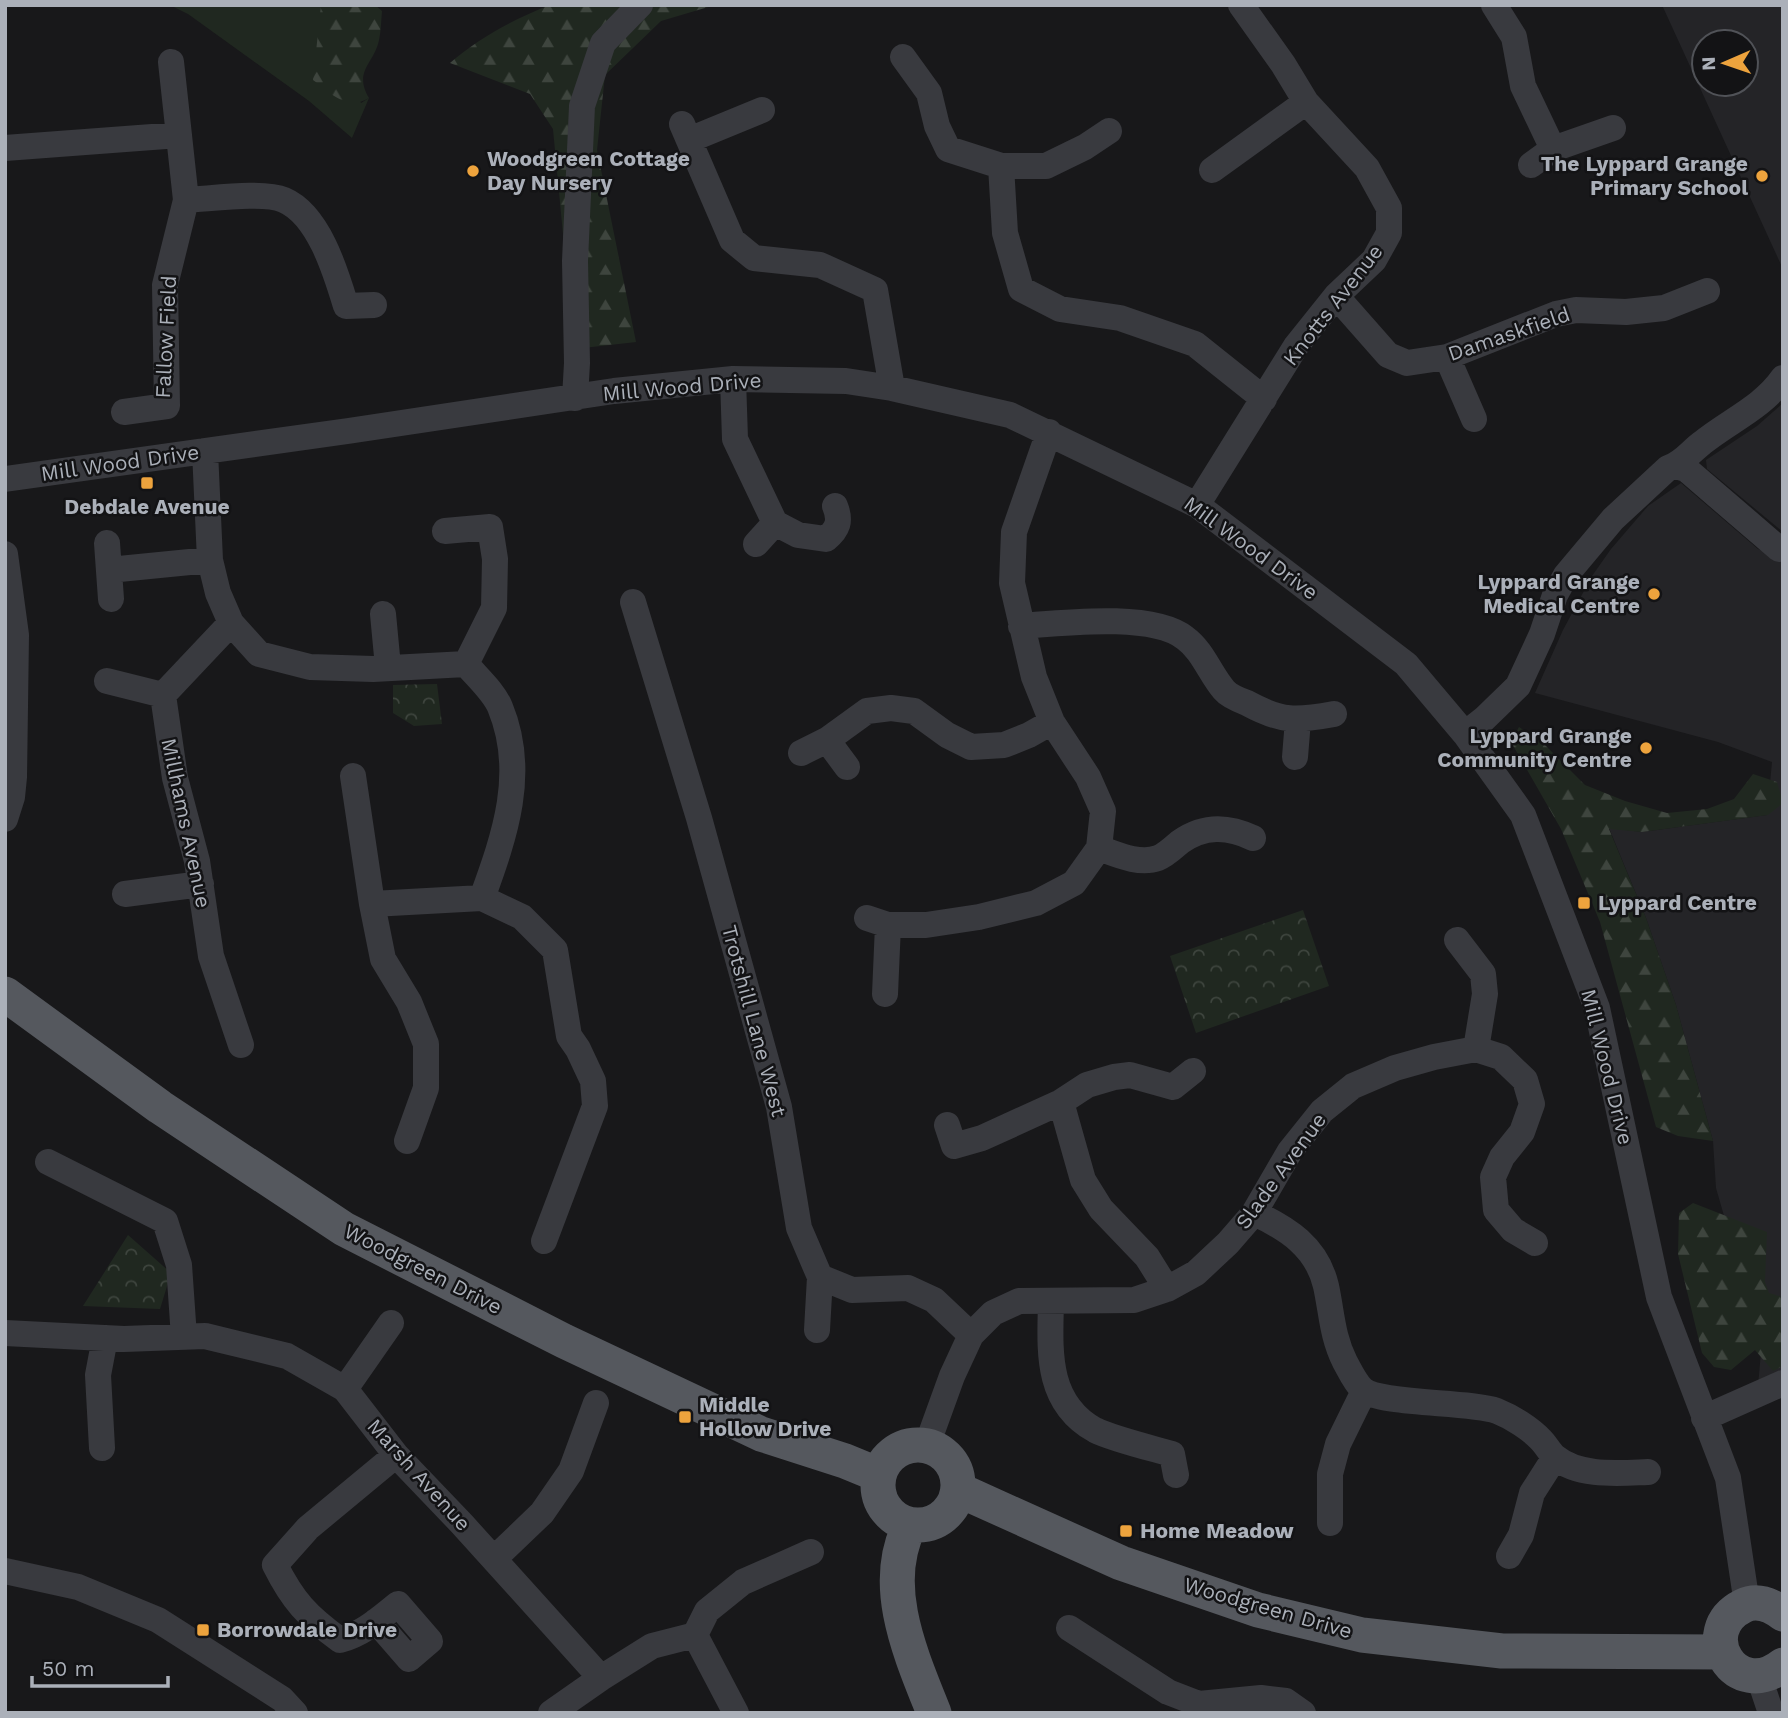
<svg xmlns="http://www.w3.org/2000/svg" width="1788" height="1718" viewBox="0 0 1788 1718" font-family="'Work Sans',sans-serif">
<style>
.built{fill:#242427;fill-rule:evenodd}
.green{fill:#202820}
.forest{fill:url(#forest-firs)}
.park{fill:url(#park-crowns)}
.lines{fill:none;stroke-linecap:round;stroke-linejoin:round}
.minor{stroke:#393a3f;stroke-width:26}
.major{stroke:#55585e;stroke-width:35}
.poi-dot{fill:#eda33d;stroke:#131315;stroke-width:2.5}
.labels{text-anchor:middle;stroke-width:5;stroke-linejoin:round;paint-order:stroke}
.poi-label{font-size:21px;font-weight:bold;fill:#abb0b9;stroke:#131315;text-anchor:start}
.street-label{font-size:21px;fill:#abb0b9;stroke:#131315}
</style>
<defs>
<pattern id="forest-firs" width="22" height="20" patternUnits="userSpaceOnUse" patternTransform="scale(1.75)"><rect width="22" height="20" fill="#202820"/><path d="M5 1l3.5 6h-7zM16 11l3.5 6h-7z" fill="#3e453e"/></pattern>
<pattern id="park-crowns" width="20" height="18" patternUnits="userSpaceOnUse" patternTransform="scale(1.75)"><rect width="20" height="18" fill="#202820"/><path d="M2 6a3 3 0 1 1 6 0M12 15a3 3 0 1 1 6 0" fill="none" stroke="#3e453e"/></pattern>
</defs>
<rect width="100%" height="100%" fill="#18181a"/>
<!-- built -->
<path class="built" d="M1662,5H1783V269ZM1704,42H1746V84H1704Z
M1783,403V532L1707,469L1706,460L1757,426Z
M1681,483L1758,549L1772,554L1783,539V1375L1758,1386L1764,1318L1733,1247L1716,1188L1713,1141L1676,1005L1646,918L1609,828L1642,832L1767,815L1772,762L1718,742L1535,693L1563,630L1592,576L1611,549L1648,506Z"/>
<!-- green -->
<path class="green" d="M170,5H321V13L361,103L369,98L352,138L309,101L188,14Z"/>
<!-- forest -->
<path class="forest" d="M321,5H375L382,11C381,21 381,31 379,40C374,64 353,71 369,98C347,111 330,93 313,80Z
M550,5H715L661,21L605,75L597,150L636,342L574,349L553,129L530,94L450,63C479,38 514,19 550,5Z
M1519,727L1543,743L1585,785L1625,801L1667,813L1707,809L1734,799L1753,774L1777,782L1783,803L1768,815L1642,832L1609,829L1646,918L1676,1005L1713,1141L1678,1136L1656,1127L1600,922L1561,829L1511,742Z
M1693,1203L1767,1232L1765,1282L1769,1293L1783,1297V1366L1773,1371L1755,1350L1731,1370L1714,1367L1702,1353L1678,1254L1679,1213Z"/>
<!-- park -->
<path class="park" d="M437,684L442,724L414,726L393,713V685Z
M1303,910L1329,986L1196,1033L1170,956Z
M128,1235L171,1273L160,1309L83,1306Z"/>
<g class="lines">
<!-- minor -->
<path class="minor" d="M1494,5L1514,37L1523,86L1553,149
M903,57L929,93L937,126L948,149L1001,166H1046L1085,147L1109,131
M682,124L732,240L754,258L820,265L875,290L892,388
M689,140L762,110
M5,148L179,135
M1531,165L1553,149L1613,128
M1001,166L1005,233L1021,289L1060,309L1120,318L1195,344L1264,399
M1212,170L1306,102
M186,200C210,199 263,191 284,200C319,215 336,273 346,306L374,305
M1336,296L1388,355L1407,363L1447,357L1556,314L1576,310L1626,312L1664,308L1707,291
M1447,357L1474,419
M733,379L735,439L775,523L798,535L826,539C838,529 841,521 835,506
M575,398L577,363L575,261L582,106L603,43L640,5
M124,412L167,406L165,285L186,200L171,62
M205,451L210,560L218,593L231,623L259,654L310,667L373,669L466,664C477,677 494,692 500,707C527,772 505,835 482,898L372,904L383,959L409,1002L426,1044V1088L407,1141
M1676,466L1686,469L1779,549
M5,479L348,431L614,391L733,379L846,381L892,388L1010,415L1197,505L1406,664L1465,734L1523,815L1597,1008L1659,1297L1728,1478L1747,1604
M1197,505L1296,346L1336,296L1374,260L1389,233V208L1367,168L1306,102L1283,64L1241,5
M445,531L490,527L495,559L494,608L466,664
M107,543L111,599
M756,544L775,523
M5,554L16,635L14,777L12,797L5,819
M109,570L210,560
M633,602L699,818L779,1107L799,1228L820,1277L852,1290L908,1288L934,1300L971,1335
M383,614L388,667
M231,623L163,695L175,778L197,861L211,956L241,1045
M1021,626C1062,623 1152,612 1185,638C1203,651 1210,674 1224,690C1229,696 1239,700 1247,703C1282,722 1296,721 1334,714
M107,681L163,695
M1465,734L1484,719L1518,686L1542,634L1555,595L1566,575L1613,519L1668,468C1682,464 1690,452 1702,443C1729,421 1763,407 1783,378
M827,740L847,767
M801,753L827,740L867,711L891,708L914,711L947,735L971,747L1004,745L1029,735L1052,722
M1295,757L1298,720
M353,776L372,904
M1099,848C1116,854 1139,865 1158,858C1166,855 1174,847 1180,842C1204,825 1228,826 1253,838
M125,894L201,884
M482,898L522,917L555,950L569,1036L578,1049L593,1081L595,1106L544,1241
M867,918L888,925H926L979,917L1036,903L1074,883L1099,848L1103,811L1088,777L1052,722L1034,677L1012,583L1014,532L1049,432
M1457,940L1483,974L1485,994L1476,1049
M885,994L888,925
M1061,1102L1083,1180L1101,1209L1147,1257L1167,1289
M947,1125L954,1146L982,1138L1061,1102L1087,1085L1114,1077L1130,1075L1173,1087L1193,1071
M48,1162L165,1221L179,1265L184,1337
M1254,1213C1287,1228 1317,1247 1326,1286C1332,1314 1332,1336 1345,1362C1350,1371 1355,1382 1362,1389C1379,1405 1469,1401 1497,1411C1512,1417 1531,1429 1541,1440C1546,1445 1550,1453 1555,1457C1579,1477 1618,1473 1648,1472
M1051,1301C1050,1350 1045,1402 1095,1430C1113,1439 1151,1448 1172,1454L1176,1475
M817,1330L820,1277
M5,1333L124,1339L205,1336L287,1356L345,1389L396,1455L462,1524L601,1678L652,1646L695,1635L736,1713
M345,1389L391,1323
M1704,1418L1783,1383
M927,1445L952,1376L971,1335L993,1313L1019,1301L1134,1300L1167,1289L1196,1273L1228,1243L1254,1213L1290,1151L1322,1111L1353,1086L1395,1068L1434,1057L1476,1049L1501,1057L1525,1080L1532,1104L1522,1132L1502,1157L1493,1177L1496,1210L1513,1230L1535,1243
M102,1448L98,1375L105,1338
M1330,1523V1474L1338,1444L1364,1391
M1509,1556L1521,1535L1532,1493L1555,1457
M494,1559L542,1513L571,1471L596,1403
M5,1571L78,1587L158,1620L282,1699L295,1713
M376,1621L409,1659L430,1641L398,1604C379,1619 363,1634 340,1640C307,1616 293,1601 275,1565L308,1528L396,1455
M1069,1628L1168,1692L1199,1704L1261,1698L1286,1701L1303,1713
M695,1635L707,1611L743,1582L811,1552
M1765,1676L1763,1689L1771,1713
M551,1713L601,1678"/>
<!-- major -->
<path class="major" d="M5,994L160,1107L344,1229L564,1341L761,1434L845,1461L879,1475
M878 1485a40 40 0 1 1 80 0a40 40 0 1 1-80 0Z
M959,1490L1121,1563L1258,1610L1362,1635L1502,1651L1721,1652
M910,1525C879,1585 911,1655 934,1713
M1783,1614C1771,1605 1757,1599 1743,1606C1693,1631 1735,1703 1783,1665"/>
</g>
<!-- markers -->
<g class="poi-dot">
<circle cx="473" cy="171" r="7"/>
<circle cx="1762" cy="176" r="7"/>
<rect x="140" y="476" width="14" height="14" rx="3.5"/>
<circle cx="1654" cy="594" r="7"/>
<circle cx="1646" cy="748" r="7"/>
<rect x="1577" y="896" width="14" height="14" rx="3.5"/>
<rect x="678" y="1410" width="14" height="14" rx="3.5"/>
<rect x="1119" y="1524" width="14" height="14" rx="3.5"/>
<rect x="196" y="1623" width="14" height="14" rx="3.5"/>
</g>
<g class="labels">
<!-- poi labels -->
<g class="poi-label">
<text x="487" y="166">Woodgreen Cottage<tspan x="487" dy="24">Day Nursery</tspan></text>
<text x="1748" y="171" text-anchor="end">The Lyppard Grange<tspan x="1748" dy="24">Primary School</tspan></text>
<text x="147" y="514" text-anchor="middle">Debdale Avenue</text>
<text x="1640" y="589" text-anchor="end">Lyppard Grange<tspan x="1640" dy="24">Medical Centre</tspan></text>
<text x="1632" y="743" text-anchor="end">Lyppard Grange<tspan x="1632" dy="24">Community Centre</tspan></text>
<text x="1598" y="910">Lyppard Centre</text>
<text x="699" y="1412">Middle<tspan x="699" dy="24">Hollow Drive</tspan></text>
<text x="1140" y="1538">Home Meadow</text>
<text x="217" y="1637">Borrowdale Drive</text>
</g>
<!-- street labels -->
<g class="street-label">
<text transform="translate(1333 305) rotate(-52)" y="7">Knotts Avenue</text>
<text transform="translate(1509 334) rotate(-19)" y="7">Damaskfield</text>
<text transform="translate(166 337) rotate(-87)" y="7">Fallow Field</text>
<text transform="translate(682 387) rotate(-5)" y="7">Mill Wood Drive</text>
<text transform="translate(120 463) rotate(-8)" y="7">Mill Wood Drive</text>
<text transform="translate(1251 548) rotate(36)" y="7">Mill Wood Drive</text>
<text transform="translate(186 823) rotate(78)" y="7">Millhams Avenue</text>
<text transform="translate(754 1021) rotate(75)" y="7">Trotshill Lane West</text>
<text transform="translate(1607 1067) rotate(76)" y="7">Mill Wood Drive</text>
<text transform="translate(1281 1171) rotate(-54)" y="7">Slade Avenue</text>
<text transform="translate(423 1269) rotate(27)" y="7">Woodgreen Drive</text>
<text transform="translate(419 1475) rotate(48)" y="7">Marsh Avenue</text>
<text transform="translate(1268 1608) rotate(16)" y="7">Woodgreen Drive</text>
</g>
</g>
<!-- border -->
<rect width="1788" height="1718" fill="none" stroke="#abb0b9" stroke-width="14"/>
<!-- north arrow -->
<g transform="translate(1725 63) rotate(268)"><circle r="33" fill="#131315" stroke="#505257" stroke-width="2"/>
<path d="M0-5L12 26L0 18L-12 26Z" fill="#eda33d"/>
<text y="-10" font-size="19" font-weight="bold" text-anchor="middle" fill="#abb0b9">N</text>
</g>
<!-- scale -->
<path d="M32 1676v10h136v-10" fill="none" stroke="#abb0b9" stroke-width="3.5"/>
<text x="42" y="1676" font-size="21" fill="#abb0b9" stroke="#131315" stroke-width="5" paint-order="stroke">50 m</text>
</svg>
